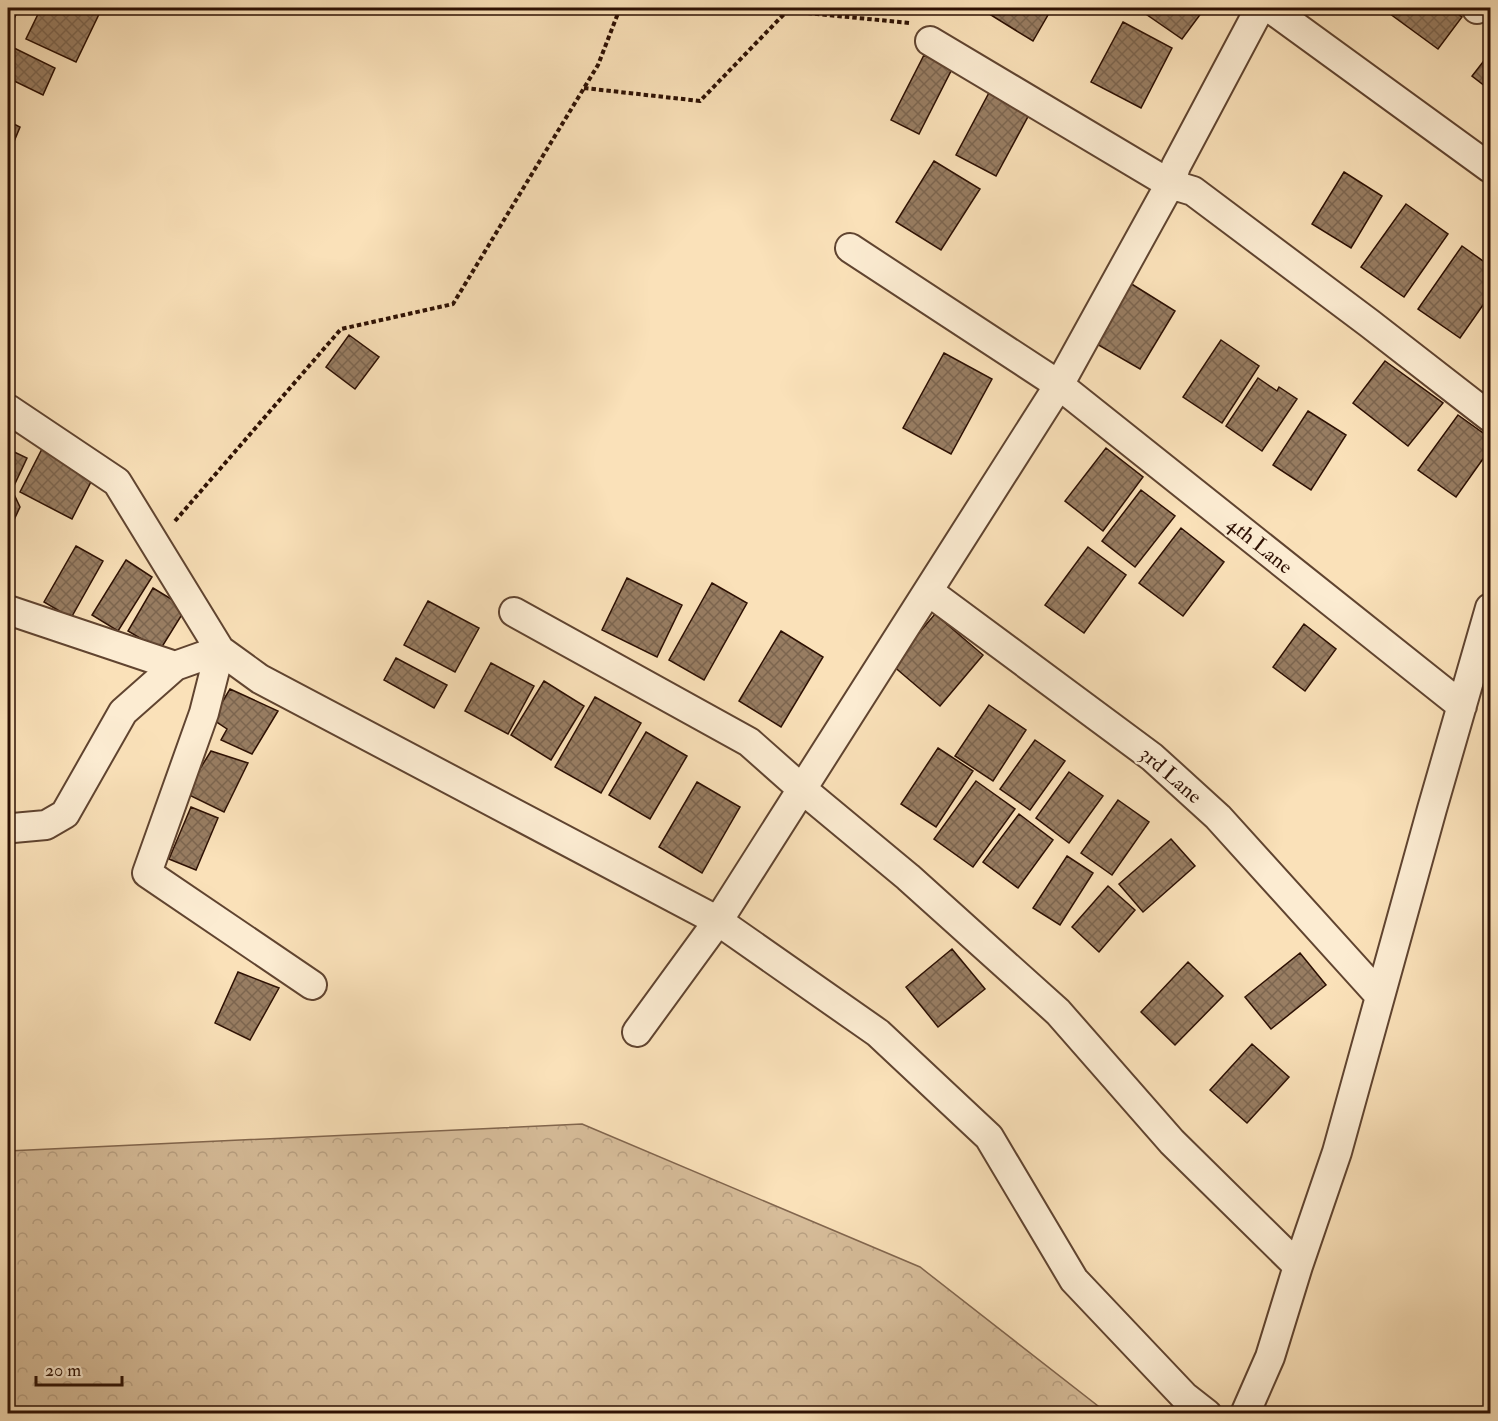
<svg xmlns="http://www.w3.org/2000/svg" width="1498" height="1421" viewBox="0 0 1498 1421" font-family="'IM FELL Double Pica',serif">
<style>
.forest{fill:url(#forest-crowns);stroke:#82664e;stroke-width:1.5}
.building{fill:url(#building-cross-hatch);stroke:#2d1003;stroke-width:1.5}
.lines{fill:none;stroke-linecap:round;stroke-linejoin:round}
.street-casing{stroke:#604430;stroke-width:32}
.path{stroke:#2d1003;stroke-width:4;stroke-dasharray:4.5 3;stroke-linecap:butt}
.street{stroke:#fcecd2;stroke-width:28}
.labels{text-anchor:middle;stroke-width:4.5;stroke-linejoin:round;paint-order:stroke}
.street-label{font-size:21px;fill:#2d1003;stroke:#fcecd2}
</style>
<defs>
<pattern id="forest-crowns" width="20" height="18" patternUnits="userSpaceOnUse" patternTransform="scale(1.5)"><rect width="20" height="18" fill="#d7bd9a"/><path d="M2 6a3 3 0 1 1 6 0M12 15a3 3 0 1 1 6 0" fill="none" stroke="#b9a183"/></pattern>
<pattern id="building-cross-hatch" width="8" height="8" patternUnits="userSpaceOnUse" patternTransform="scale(1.5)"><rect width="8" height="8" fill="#987d62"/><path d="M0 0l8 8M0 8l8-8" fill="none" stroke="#7c654f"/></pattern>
</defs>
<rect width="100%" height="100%" fill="#fae1b9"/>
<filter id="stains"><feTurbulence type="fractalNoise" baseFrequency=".00333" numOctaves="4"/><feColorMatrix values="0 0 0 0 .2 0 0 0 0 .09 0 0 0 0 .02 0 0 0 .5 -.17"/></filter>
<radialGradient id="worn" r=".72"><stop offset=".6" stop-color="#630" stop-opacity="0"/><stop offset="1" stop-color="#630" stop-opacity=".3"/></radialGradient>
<!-- forest -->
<path class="forest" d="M582,1124L920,1267L1107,1413H8V1151Z"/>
<!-- building -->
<path class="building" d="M8,8H19L8,32Z
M41,8H102L76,62L26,39Z
M988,8H1052L1033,41L986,12Z
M1141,8H1205L1182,39L1140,10Z
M1382,8H1450L1462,17L1438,49Z
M1123,22L1172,48L1141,108L1091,82Z
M8,45L55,68L43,95L8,78Z
M1490,53V90L1472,76Z
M924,55L952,69L919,134L891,120Z
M991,89L1031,111L996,176L956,155Z
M8,121L20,127L8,156Z
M934,161L980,189L941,250L896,222Z
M1344,172L1382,196L1351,248L1312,224Z
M1406,204L1448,234L1404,297L1361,267Z
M1462,246L1490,266V295L1460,338L1418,309Z
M1130,283L1175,311L1140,369L1095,343Z
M349,335L379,357L355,389L326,367Z
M1221,340L1259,366L1222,423L1183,397Z
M944,353L992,379L951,454L903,428Z
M1385,361L1443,403L1408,446L1353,403Z
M1258,378L1277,391L1279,387L1297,399L1262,451L1226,426Z
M1308,411L1346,435L1311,490L1273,465Z
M1458,415L1490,438V449L1456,497L1418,470Z
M44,445L96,472L72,519L20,492Z
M1106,448L1143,477L1103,531L1065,501Z
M8,449L27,458L12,490L20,507L13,522H8Z
M1141,490L1175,516L1135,567L1102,541Z
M1181,528L1224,562L1183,616L1139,583Z
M76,546L103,561L71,618L44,602Z
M1088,547L1126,575L1084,633L1045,605Z
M126,560L152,577L118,631L92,615Z
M627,578L682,605L657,657L602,630Z
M712,583L747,603L704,680L669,660Z
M153,588L186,608L160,650L128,631Z
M428,601L479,628L455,672L404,645Z
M935,614L983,655L940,706L892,665Z
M1304,624L1336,649L1305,691L1273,667Z
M781,631L823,657L781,727L739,701Z
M396,658L447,685L434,708L384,680Z
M491,663L534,686L508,734L465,711Z
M544,681L584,706L551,760L511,735Z
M230,689L278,711L252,754L221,740L227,729L212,719Z
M595,697L641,723L601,793L555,767Z
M989,705L1026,730L993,781L955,756Z
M646,732L687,756L650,819L609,795Z
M1035,740L1065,761L1030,810L1000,789Z
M938,748L973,771L936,827L901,804Z
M211,751L248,763L224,812L185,793Z
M1069,772L1103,796L1069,843L1036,818Z
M976,781L1015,809L973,867L934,839Z
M697,782L740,807L702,873L659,847Z
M1118,800L1149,822L1112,875L1081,853Z
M191,807L218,818L196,870L169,859Z
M1019,814L1053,840L1018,888L983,862Z
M1171,839L1195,866L1143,912L1119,884Z
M1067,856L1093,873L1060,925L1033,908Z
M1108,886L1135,910L1099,952L1072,927Z
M952,949L985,989L938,1027L906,987Z
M1300,953L1326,985L1271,1029L1245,997Z
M1188,962L1223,996L1175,1045L1141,1012Z
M238,972L279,988L250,1040L215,1023Z
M1252,1044L1289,1077L1247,1123L1210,1090Z"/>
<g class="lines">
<defs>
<path id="street" d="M1270,8L1490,168
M1477,9V8
M930,41L1170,184L1193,191L1369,323L1490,417
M850,248L1059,385L1462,706
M8,409L117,482L220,650L260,679L718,921L878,1033L989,1137L1074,1280L1184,1396L1207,1414
M928,591L1152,757L1218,817L1380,996
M8,610L175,666L220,650
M514,612L749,742L802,789L908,877L1058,1012L1172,1142L1298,1266
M220,650L204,713L147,873L312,985
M13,828L46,825L65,814L123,712L175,666
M637,1032L718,921L1059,385L1170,184L1176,166L1260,8
M1245,1414L1270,1357L1298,1266L1337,1152L1432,809L1490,608"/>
</defs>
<!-- street casing -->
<use href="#street" class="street-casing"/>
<!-- path -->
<path class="path" d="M584,88L700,101L787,11L909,23
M175,521L341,329L453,304L598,65L620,8"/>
<!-- street -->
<use href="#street" class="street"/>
</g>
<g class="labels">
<!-- street labels -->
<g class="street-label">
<text transform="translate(1260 545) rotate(39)" y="7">4th Lane</text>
<text transform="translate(1171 775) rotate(41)" y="7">3rd Lane</text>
</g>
</g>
<!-- margin -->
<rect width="1498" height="1421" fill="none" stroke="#fae1b9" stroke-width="30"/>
<rect x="9" y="9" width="1480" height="1403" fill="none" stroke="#2d1003" stroke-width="3"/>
<rect x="15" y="15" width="1468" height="1391" fill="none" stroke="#2d1003" stroke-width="1.5"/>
<!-- scale -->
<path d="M36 1376v9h86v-9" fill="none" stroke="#2d1003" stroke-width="3"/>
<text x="45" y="1376" font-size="18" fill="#2d1003" stroke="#fcecd2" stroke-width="4.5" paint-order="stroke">20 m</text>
<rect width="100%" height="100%" filter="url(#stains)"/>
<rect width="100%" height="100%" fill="url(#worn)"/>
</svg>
